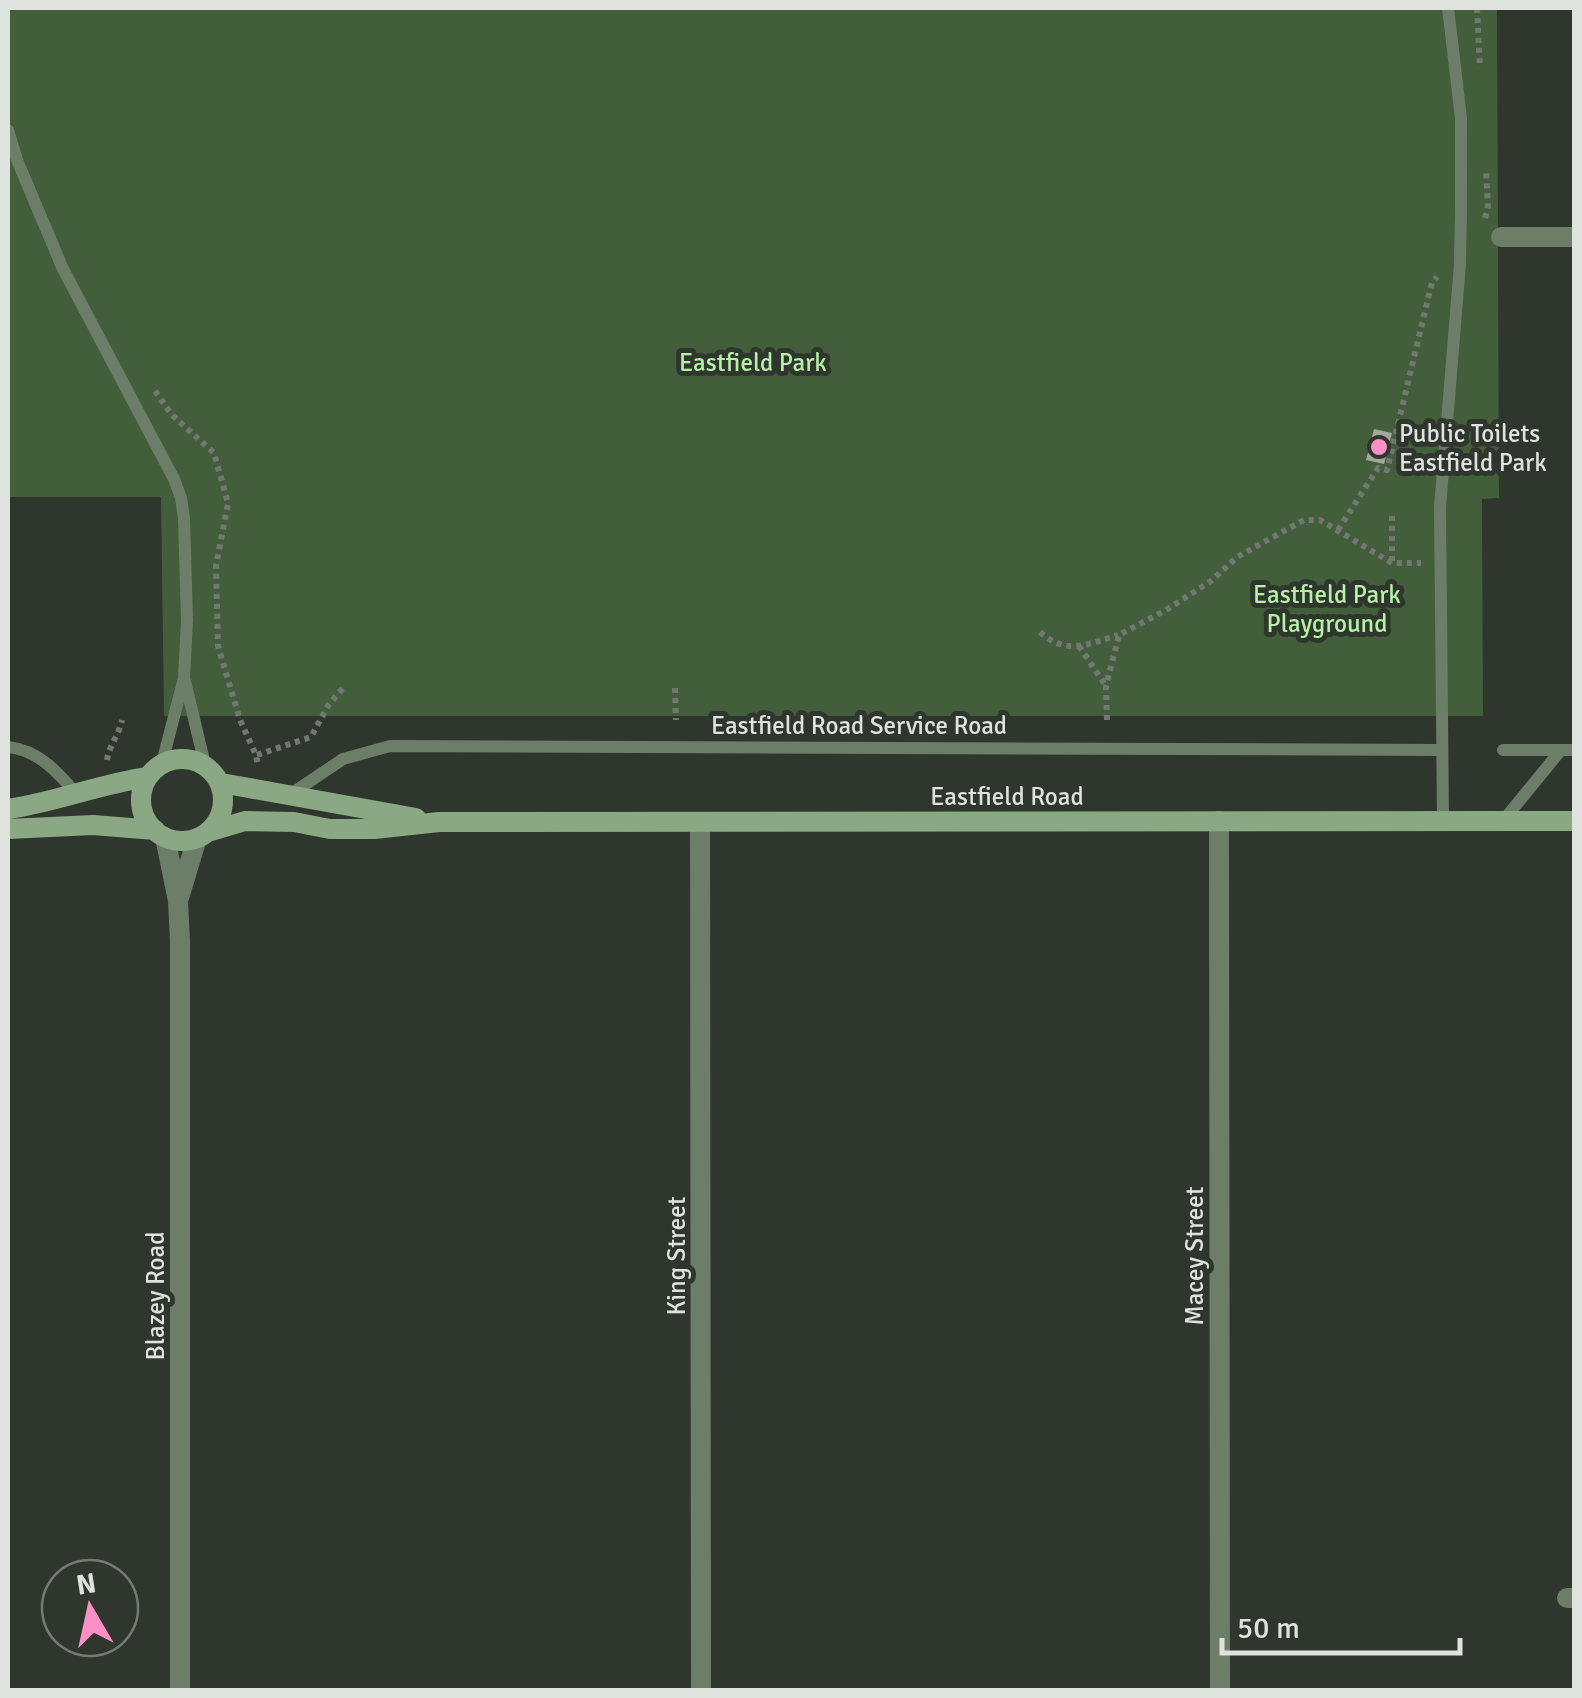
<svg xmlns="http://www.w3.org/2000/svg" width="1582" height="1698" viewBox="0 0 1582 1698" font-family="Signika,sans-serif">
<style>
.green{fill:#425e3b}
.building{fill:#a1a99f}
.lines{fill:none;stroke-linecap:round;stroke-linejoin:round}
.path{stroke:#727871;stroke-width:6;stroke-dasharray:5 5;stroke-linecap:butt}
.service{stroke:#6c7e67;stroke-width:12}
.minor{stroke:#6c7e67;stroke-width:20}
.secondary{stroke:#8ba884;stroke-width:20}
.poi-dot{fill:#fb8fc6;stroke:#2f362e;stroke-width:4}
.labels{text-anchor:middle;stroke-width:10;stroke-linejoin:round;paint-order:stroke}
.park-label{font-size:25px;fill:#b5f2a5;stroke:#2f362e}
.poi-label{font-size:25px;fill:#dfe3de;stroke:#2f362e;text-anchor:start}
.street-label{font-size:25px;fill:#dfe3de;stroke:#2f362e}
</style>
<rect width="100%" height="100%" fill="#2f362e"/>
<!-- green -->
<path class="green" d="M8,8H1497L1499,498L1482,499L1483,716H164L161,497H8Z"/>
<!-- building -->
<path class="building" d="M1374,429L1392,433L1384,464L1366,460Z"/>
<g class="lines">
<!-- path -->
<path class="path" d="M1477,8L1480,68
M1485,218L1488,206L1486,171
M155,391L172,415L214,453L228,503L216,566L218,646L240,720L256,755L258,765
M1338,530L1378,468L1387,470L1432,282L1437,277
M1392,561V515
M1040,632C1066,656 1088,644 1118,635
M1079,646L1106,686
M675,688L676,720
M1107,720L1106,686L1119,635L1166,610L1211,581L1237,557L1304,520H1320L1392,563H1421
M257,755L311,737L329,704L345,686
M107,760C109,746 119,735 122,720"/>
<!-- service -->
<path class="service" d="M8,130L17,160L63,269L174,479L181,498L184,518L187,621L184,678L162,763
M185,681L205,765
M8,747C38,750 58,772 77,795
M1503,750H1561
M291,794L343,759L390,746L1441,750
M1443,820L1440,507L1460,264L1461,211V118L1448,8
M1503,821L1561,750H1574"/>
<!-- minor -->
<path class="minor" d="M1501,237H1574
M1219,821L1220,1690
M700,822L701,1690
M165,837L178,901L180,941V1690
M179,898L197,838
M1567,1598H1574"/>
<!-- secondary -->
<path class="secondary" d="M141 800a41 41 0 1 1 82 0a41 41 0 1 1-82 0Z
M221,783L416,818
M8,809C56,802 100,784 148,777
M8,829L93,825L155,830
M208,832L245,821L294,822L330,829H374L439,822L1574,821"/>
</g>
<!-- markers -->
<circle class="poi-dot" cx="1379" cy="447" r="10"/>
<g class="labels">
<!-- park labels -->
<g class="park-label">
<text x="753" y="371">Eastfield Park</text>
<text x="1327" y="603">Eastfield Park<tspan x="1327" dy="29">Playground</tspan></text>
</g>
<!-- poi labels -->
<g class="poi-label">
<text x="1399" y="442">Public Toilets<tspan x="1399" dy="29">Eastfield Park</tspan></text>
</g>
<!-- street labels -->
<g class="street-label">
<text x="859" y="734">Eastfield Road Service Road</text>
<text x="1007" y="805">Eastfield Road</text>
<text transform="translate(676 1256) rotate(-90)" y="9">King Street</text>
<text transform="translate(1194 1256) rotate(-90)" y="9">Macey Street</text>
<text transform="translate(155 1296) rotate(-90)" y="9">Blazey Road</text>
</g>
</g>
<!-- border -->
<rect width="1582" height="1698" fill="none" stroke="#dfe3de" stroke-width="20"/>
<!-- north arrow -->
<g transform="translate(90 1608) rotate(351)"><circle r="48" fill="#2f362e" stroke="#757b74" stroke-width="2.5"/>
<path d="M0-8L18 38L0 25L-18 38Z" fill="#fb8fc6"/>
<text y="-15" font-size="28" font-weight="bold" text-anchor="middle" fill="#dfe3de">N</text>
</g>
<!-- scale -->
<path d="M1222 1638v15h238v-15" fill="none" stroke="#dfe3de" stroke-width="5"/>
<text x="1237" y="1638" font-size="30" fill="#dfe3de" stroke="#2f362e" stroke-width="8" paint-order="stroke">50 m</text>
</svg>
